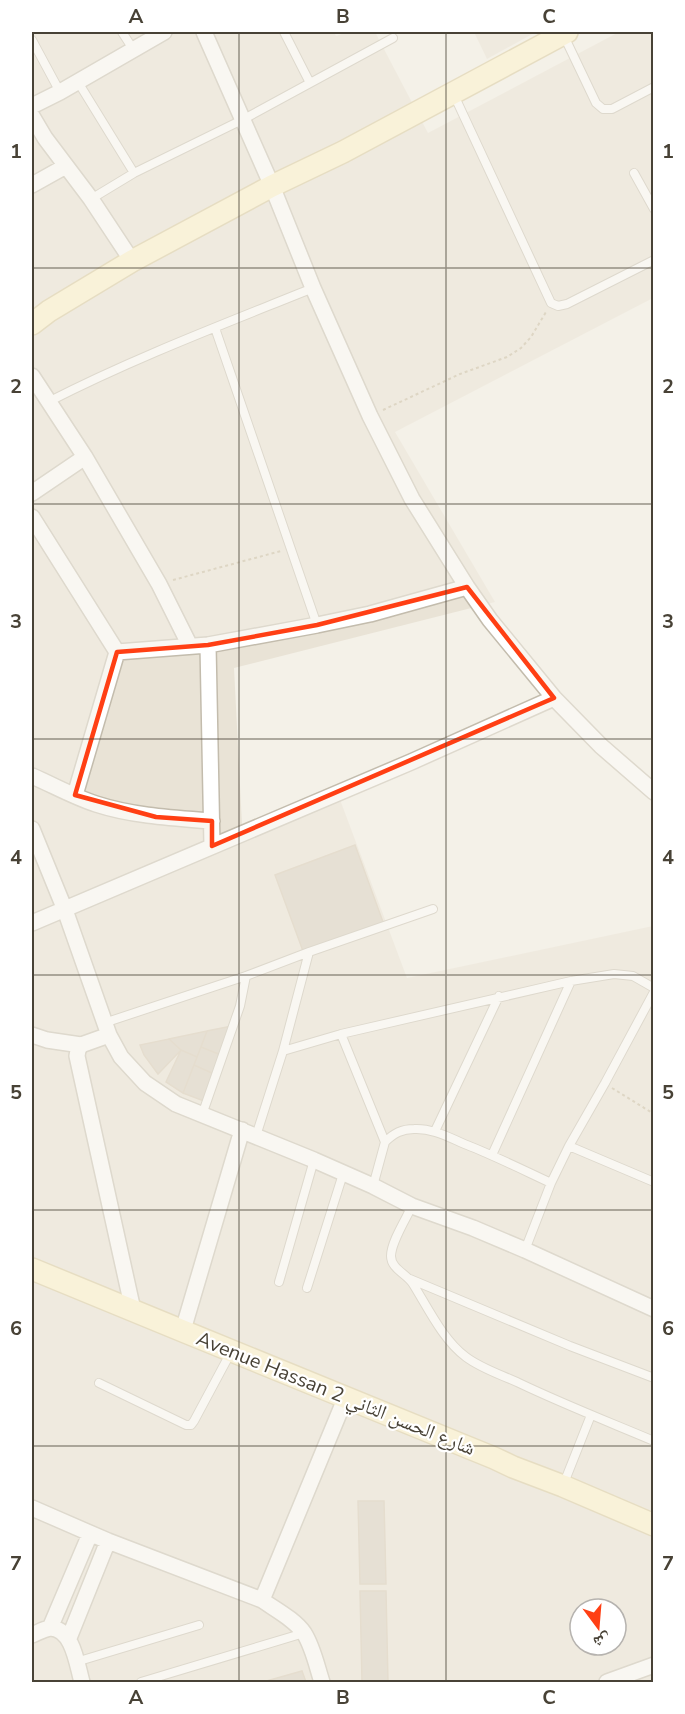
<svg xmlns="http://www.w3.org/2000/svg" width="685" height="1714" viewBox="0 0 685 1714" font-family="'Nunito Sans','Noto Naskh Arabic',sans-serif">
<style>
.residential{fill:#e9e3d6;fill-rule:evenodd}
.building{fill:#d6cdbd;stroke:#d2c5b0;stroke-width:1.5}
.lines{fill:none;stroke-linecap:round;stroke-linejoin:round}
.lane-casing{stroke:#c3bcad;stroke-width:10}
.street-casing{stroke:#c3bcad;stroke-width:18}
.secondary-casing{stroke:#d6c696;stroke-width:24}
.path{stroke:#c3b69a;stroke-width:2;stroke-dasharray:3 3;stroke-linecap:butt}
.lane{stroke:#fff;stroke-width:8}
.street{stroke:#fff;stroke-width:15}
.secondary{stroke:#fff3c7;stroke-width:21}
.marked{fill:none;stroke:#ff3f14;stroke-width:4.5;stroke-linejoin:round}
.grid{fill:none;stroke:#484236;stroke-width:1.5;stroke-opacity:0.55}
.labels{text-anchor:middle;stroke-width:4.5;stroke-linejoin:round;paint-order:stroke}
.street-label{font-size:20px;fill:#484236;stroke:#fff}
.neatline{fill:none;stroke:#484236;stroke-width:2}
.grid-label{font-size:20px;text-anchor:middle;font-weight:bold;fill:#484236}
</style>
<rect width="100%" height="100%" fill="#f4f1e8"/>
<!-- residential -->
<path class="residential" d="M32,32H334L336,36L347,32H375L428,133L619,32H653V298L395,432L495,602L234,668L242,825L336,789L407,978L653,926V1682H32ZM580,1609H616V1645H580Z
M474,32H536L487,59Z"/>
<!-- building -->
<path class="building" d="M355,845L383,922L303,951L275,875Z
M232,1026L221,1055L201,1047L207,1031Z
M207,1031L197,1057L181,1050L169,1039Z
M169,1039L181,1050L158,1074L144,1055L140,1045Z
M201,1047L221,1055L214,1074L194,1065Z
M181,1050L197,1057L183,1093L166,1082Z
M194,1065L214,1074L204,1101L183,1093Z
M358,1501H384L386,1584H360Z
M360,1591H386L388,1682H362Z
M302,1671L306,1682H263Z"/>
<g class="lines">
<defs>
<path id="lane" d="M122,32L133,49
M284,32L310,83
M564,36L596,103L603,109H612L654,87
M32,40L60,92
M78,82L134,173
M454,95L551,303L558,306L567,304L654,260
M634,173L654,209
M91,199L134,173L244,119L393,38
M215,328L317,625
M48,402C134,358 224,324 313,288
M104,1023L246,976L309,952L433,909
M283,1051L309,952
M202,1115L240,1006L246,976
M435,1131L499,996
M256,1136L283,1051L341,1034
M385,1142C394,1133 402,1129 414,1129C433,1128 450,1138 467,1145C495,1156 523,1170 551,1183
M569,1146L654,1182
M492,1155L571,981
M373,1186L385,1142L341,1034L571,981L614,974L633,976L654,988
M412,1206C406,1219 391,1242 391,1256C391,1269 407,1274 413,1284C428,1308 443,1340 466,1357C482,1369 502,1375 519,1383C563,1404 609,1422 654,1441
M525,1250L551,1183L569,1146L605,1083L654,992
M410,1279L570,1346L654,1378
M279,1282L314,1160
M307,1288L343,1174
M99,1383L186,1425H191L194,1421L231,1352
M564,1483L591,1415
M76,1662L199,1625
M141,1682L304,1633"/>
<path id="street" d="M204,32L272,186L313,288L370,416L412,499L467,587L490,620L554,698L601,746L654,792
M32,106L60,92L164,32
M32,116L45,138L91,199L132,261
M32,185L66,166
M32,376L85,457L159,584L190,646
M32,493L85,457
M32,517L117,652L75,795
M208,645L212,846
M117,652L208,645L317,625L370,614L467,587
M32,776C53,785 74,797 96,804C133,816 173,818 212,821
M32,829L65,910L109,1035L121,1057L145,1083L176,1104L314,1160L373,1186L412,1206L473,1228L525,1250L654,1309
M32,923L411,762L554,698
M32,1035L47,1040L81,1045
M109,1035L81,1045L78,1050L77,1056L133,1310
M183,1330L242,1130
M32,1508L108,1541L262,1600
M50,1628L90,1534
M32,1635C37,1633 44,1629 50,1628C73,1628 77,1665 82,1682
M69,1638L108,1541
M322,1682C317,1667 313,1647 304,1633C294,1619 276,1610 262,1600L345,1399
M607,1682L654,1665"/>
<path id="secondary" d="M32,324L49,311L132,261L272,186L343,152L567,32
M32,1269C186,1332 339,1396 494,1458L513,1467L563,1486L654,1525"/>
</defs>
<!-- lane casing -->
<use href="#lane" class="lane-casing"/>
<!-- street casing -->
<use href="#street" class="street-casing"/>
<!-- secondary casing -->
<use href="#secondary" class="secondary-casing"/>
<!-- path -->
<path class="path" d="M383,410L460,374L507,357L521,348L531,337L546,312
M173,580L281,551
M612,1088L654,1114"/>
<!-- lane -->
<use href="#lane" class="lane"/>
<!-- street -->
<use href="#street" class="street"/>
<!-- secondary -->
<use href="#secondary" class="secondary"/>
</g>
<!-- marked area -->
<path d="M0 0H685V1714H0ZM467,587L554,698L212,846V821L156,817L75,795L117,652L208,645L317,625Z" fill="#f4f1e8" fill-opacity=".55" fill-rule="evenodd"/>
<path class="marked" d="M467,587L554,698L212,846V821L156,817L75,795L117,652L208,645L317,625Z"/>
<!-- grid -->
<path class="grid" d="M239,32V1682M446,32V1682M32,268H654M32,504H654M32,739H654M32,975H654M32,1210H654M32,1446H654"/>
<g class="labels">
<!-- street labels -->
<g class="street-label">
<text transform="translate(336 1393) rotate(22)" y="7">Avenue Hassan 2 شارع الحسن الثاني</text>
</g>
</g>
<!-- border -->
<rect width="685" height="1714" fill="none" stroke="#ffffff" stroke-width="66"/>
<!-- north arrow -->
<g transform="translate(598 1627) rotate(164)"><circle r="28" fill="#ffffff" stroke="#b6b3af" stroke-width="1.5"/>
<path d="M0-4.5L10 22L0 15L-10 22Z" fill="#ff3f14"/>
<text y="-9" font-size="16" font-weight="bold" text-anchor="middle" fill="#484236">ش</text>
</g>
<rect x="33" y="33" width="619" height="1648" class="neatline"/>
<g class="grid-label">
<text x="136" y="23">A</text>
<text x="343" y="23">B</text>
<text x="549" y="23">C</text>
<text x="16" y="158">1</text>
<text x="668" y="158">1</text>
<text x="16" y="393">2</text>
<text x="668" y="393">2</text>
<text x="16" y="628">3</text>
<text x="668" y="628">3</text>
<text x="16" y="864">4</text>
<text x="668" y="864">4</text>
<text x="16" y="1099">5</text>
<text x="668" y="1099">5</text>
<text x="16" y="1335">6</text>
<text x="668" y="1335">6</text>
<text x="16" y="1570">7</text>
<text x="668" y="1570">7</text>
<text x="136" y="1704">A</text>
<text x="343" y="1704">B</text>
<text x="549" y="1704">C</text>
</g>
</svg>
